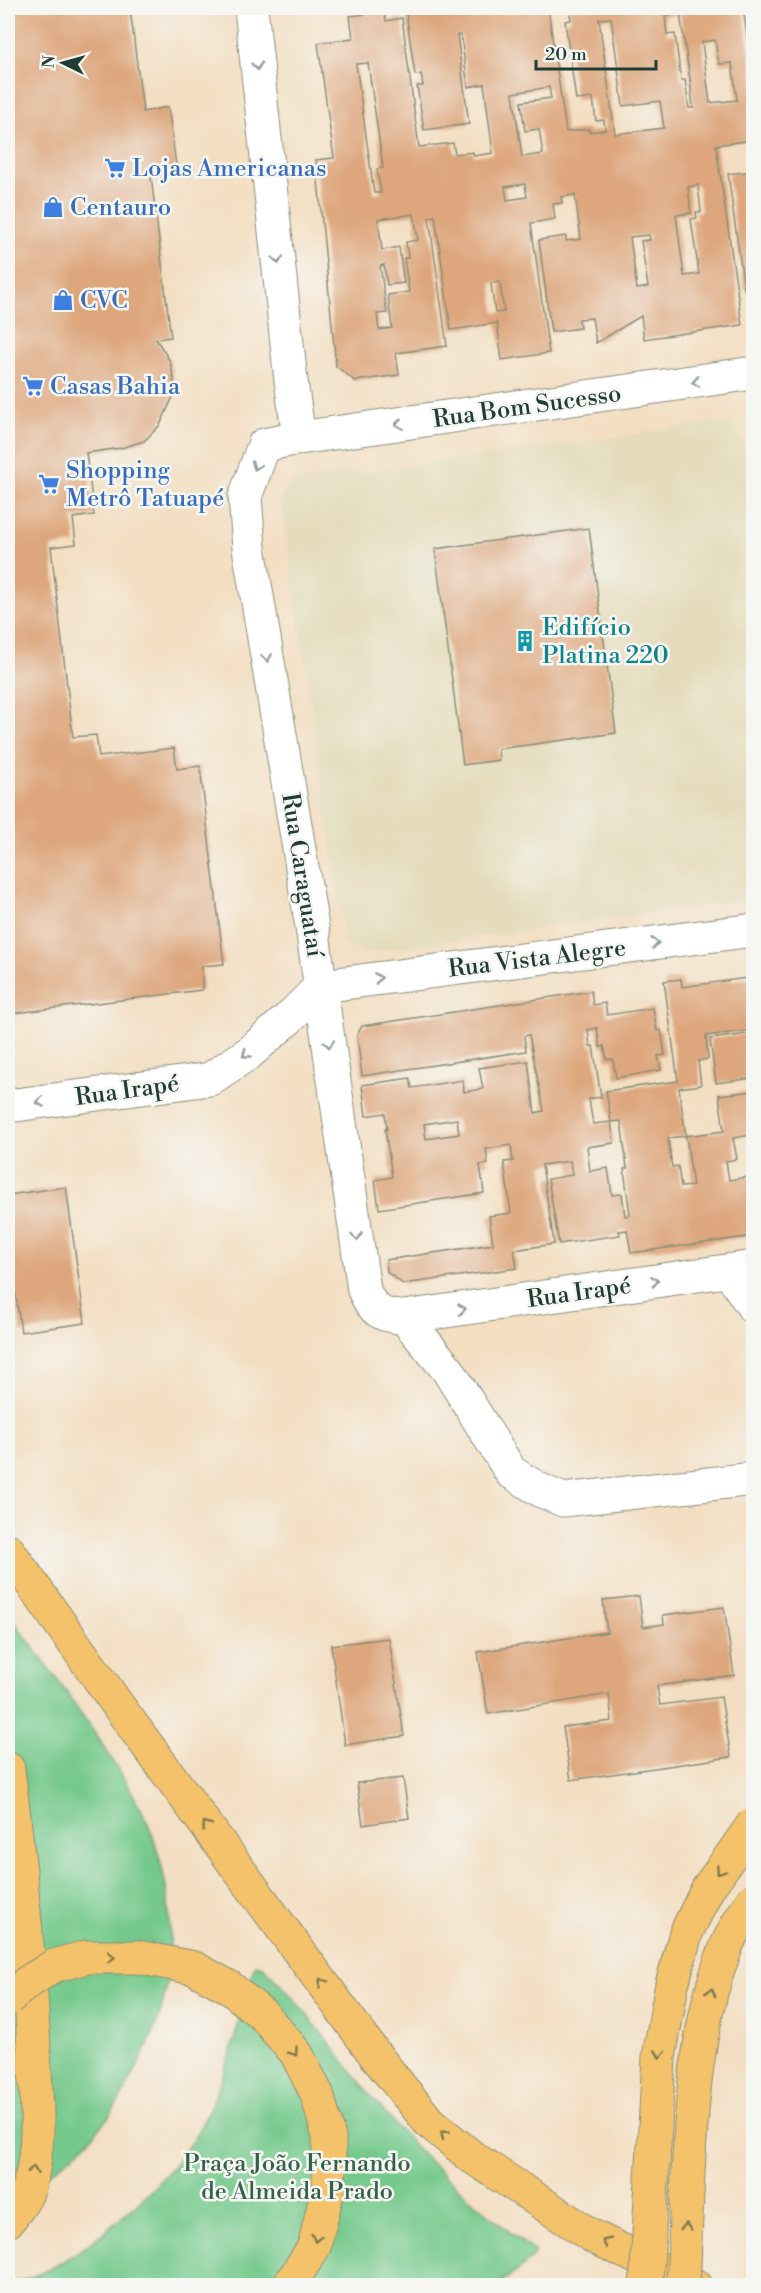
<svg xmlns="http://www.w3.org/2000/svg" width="761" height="2293" viewBox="0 0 761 2293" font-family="'Libre Bodoni',serif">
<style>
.built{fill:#e4dbba}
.park{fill:#76c98c;stroke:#4a8360;stroke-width:1.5}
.building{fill:#dda67c;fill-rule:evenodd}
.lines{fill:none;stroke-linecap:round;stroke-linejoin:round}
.minor-casing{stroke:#898e7a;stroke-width:35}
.highway-casing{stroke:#898e7a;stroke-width:35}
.minor{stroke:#fff;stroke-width:33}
.highway{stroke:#f3c26a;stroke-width:33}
.major-bridge-casing{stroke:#898e7a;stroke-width:35;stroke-linecap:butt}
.highway-bridge-casing{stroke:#898e7a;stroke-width:35;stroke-linecap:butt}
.major-bridge{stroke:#f3c26a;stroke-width:33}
.highway-bridge{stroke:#f3c26a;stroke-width:33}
.oneway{stroke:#8f9e9a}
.oneway2{stroke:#7e794c}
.labels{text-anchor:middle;stroke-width:5;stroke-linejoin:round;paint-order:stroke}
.shop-label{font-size:24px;fill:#366cbe;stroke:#f6f6f2;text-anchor:start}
.street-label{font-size:24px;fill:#1f3d34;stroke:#f6f6f2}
.culture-label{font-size:24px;fill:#0d838f;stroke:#f6f6f2;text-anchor:start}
.park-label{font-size:24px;fill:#35604a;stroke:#f6f6f2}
</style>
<rect width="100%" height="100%" fill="#f6f6f2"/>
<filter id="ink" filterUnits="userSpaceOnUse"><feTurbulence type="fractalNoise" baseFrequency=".0167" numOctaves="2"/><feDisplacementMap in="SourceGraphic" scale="12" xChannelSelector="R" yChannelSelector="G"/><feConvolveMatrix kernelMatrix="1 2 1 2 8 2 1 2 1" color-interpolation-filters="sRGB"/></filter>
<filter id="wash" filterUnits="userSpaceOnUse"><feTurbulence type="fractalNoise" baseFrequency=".008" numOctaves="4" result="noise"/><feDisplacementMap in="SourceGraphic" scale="24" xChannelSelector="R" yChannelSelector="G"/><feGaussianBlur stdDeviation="1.35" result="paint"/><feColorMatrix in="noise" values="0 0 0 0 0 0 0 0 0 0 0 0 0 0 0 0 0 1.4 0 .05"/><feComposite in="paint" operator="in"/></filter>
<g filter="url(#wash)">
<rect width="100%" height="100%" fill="#f3dec1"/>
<!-- built -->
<path class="built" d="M716,422L732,426L743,440L754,514L753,899L362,953L345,942L281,498L290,482L514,452Z"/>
<!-- park -->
<path class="park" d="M8,1613C45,1664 84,1714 117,1768C128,1786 140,1804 148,1824C171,1879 177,1952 161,2010C155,2031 146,2050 136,2069C124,2094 109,2120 89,2140C67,2163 36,2183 8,2196Z
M256,1964L264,1967C314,2017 352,2077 399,2129C440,2176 488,2214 535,2253C525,2267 510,2277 495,2285L8,2286C17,2282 28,2279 37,2275C94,2249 178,2175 205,2118C228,2071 240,2017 254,1967Z"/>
<g id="blocks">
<!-- building -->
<path class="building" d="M8,8H130L143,112L168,107L177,172L151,176L171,337L156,339L170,361L174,380L173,397L160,425L144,441L121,448L86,453L94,515L73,518L76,544L51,547L73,737L96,735L99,757L174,748L177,769L200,766L224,964L202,966V990L8,1014Z
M442,8H501L502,14L518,12L517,8H548L566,132L589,129V132L605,130L604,120L596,121L593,98L576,100L565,21L571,20L569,8H743L754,84V140L716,145L742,325L644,339L641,316L596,343L592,318L579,319L580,328L551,332L539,240L566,236V241L581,239L575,195L561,197L562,203L553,204L555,219L531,223L549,353L502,360L497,323L451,330L435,216L429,217L447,346L396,353L399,375L355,381L336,366L316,160L334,158L318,43L353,38L350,16L384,12L386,21L402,18L419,147L453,143L455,154L473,152L474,156L493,153L484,84L468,87L461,35H457L469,124L424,130L417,86H423L421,74L415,75L406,13ZM680,14L690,79L693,108H689L685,80H681L675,34L667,35L665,16ZM611,18L623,106L660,101L664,128L615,134L599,19ZM715,40L719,64L732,63L737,100L710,103L702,42ZM368,63L383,168L377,169L381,193H374L356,64ZM549,87L551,98L521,102L525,131L539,129L543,154L522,157L513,93ZM525,184L527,197L507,200L505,187ZM698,185L701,212H696L697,218L691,219L699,274L684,276L676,215L691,213L688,187ZM414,214L418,240L406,242L408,258H404L409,292L388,295L392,328L379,330L377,314L387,313L380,266L384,265L387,285L404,283L399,247L382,250L378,219ZM649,235L650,240L641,241L648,287L637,289L630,237ZM500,282L504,312L495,313L491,283Z
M754,171V288L744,289L728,174Z
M589,528L616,733L498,749L499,760L463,765L435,549Z
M754,977V1030L706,1036L708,1059L698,1061L701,1085L679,1088L686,1136L668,1138L672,1167L678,1166L681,1187L693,1186L686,1136L724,1131L719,1095L754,1091V1144L751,1135L733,1138L737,1159L726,1161L729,1180L754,1176V1236L631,1253L627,1230L619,1231L620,1235L559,1244L548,1179L572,1175L570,1161L542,1165L554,1244L514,1250L517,1268L403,1284L387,1272L386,1260L493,1244L489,1216L511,1213L504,1162L513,1161L511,1145L486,1149L488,1164L480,1165L484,1193L379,1209L375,1180L392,1177L385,1129H387L385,1113L366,1116L362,1085L410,1078L412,1088L463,1080L464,1092L483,1089L479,1068L528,1061L535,1113L544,1111L529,1035L524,1036L526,1051L362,1076L357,1035L362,1026L591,991L593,1005L605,1003L607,1015L653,1008L657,1031L661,1030L665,1055L658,1056L661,1070L616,1078L613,1059L607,1060L604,1046L600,1047L597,1028L588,1030L590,1046H593L601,1097L589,1099L593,1124L611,1122L614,1143L587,1147L590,1171L608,1168L612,1195L622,1194L625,1216L630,1215L624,1169L627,1168L621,1121L611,1122L606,1091L678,1081L664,981L681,979L682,987ZM457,1119L459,1134L426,1139L424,1124Z
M754,1033V1078L716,1083L710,1039Z
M66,1187L85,1323L21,1332L8,1241V1195Z
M639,1596L643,1627L664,1624L663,1615L724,1607L734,1675L657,1686L660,1705L721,1697L731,1757L571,1780L563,1727L612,1721L609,1694L488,1714L478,1652L607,1632L603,1600Z
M389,1638L404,1736L345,1745L331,1645Z
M403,1778L409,1818L363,1825L357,1783Z"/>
</g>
</g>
<g filter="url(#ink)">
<use href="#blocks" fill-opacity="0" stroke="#898e7a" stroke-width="1.5"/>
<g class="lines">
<defs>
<path id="minor" d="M251,8L291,381L299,438
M754,373L299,438L264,445L245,497L249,548L312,927L364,1290C372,1311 383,1317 404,1317L754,1267
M321,986L754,930
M8,1106L210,1079L249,1053L288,1019L321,986
M729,1271L754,1308
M404,1317L448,1370L511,1472L540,1490L563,1500L754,1479"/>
<path id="highway" d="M8,1550L122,1711L379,2060L429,2122L472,2157L592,2236L696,2286
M8,1769C20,1863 30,1957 34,2051C36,2096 42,2142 29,2187C26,2199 15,2211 8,2221
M54,1966L86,1957H138L194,1968L229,1987L263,2015L296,2053L317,2094L329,2137V2185L314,2247L289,2286"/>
</defs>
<!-- minor casing -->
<use href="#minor" class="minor-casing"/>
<!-- highway casing -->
<use href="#highway" class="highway-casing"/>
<!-- minor -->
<use href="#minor" class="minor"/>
<!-- highway -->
<use href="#highway" class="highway"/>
<defs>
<path id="major-bridge" d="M646,2286L659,2057L672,1984L686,1933L708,1888L754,1823
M683,2286C689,2179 686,2050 725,1950C731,1932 744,1914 754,1898"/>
<path id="highway-bridge" d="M8,1999L28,1982L54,1966"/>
</defs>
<!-- major-bridge casing -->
<use href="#major-bridge" class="major-bridge-casing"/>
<!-- highway-bridge casing -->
<use href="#highway-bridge" class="highway-bridge-casing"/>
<!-- major-bridge -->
<use href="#major-bridge" class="major-bridge"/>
<!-- highway-bridge -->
<use href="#highway-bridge" class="highway-bridge"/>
</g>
<!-- one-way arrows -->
<defs><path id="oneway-chevron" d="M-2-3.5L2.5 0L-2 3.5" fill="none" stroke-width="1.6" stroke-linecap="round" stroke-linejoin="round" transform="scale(1.5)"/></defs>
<g class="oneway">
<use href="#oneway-chevron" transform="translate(257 66) rotate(84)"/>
<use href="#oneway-chevron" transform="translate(278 260) rotate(84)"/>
<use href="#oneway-chevron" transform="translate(696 382) rotate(172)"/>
<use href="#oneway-chevron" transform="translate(399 424) rotate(172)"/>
<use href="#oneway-chevron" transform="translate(256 466) rotate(110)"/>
<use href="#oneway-chevron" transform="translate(267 658) rotate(81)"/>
<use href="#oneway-chevron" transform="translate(655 943) rotate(-7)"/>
<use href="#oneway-chevron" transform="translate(378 978) rotate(-8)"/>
<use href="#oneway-chevron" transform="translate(329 1044) rotate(82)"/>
<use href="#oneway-chevron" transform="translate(246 1054) rotate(144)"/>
<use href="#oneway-chevron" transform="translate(40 1102) rotate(172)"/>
<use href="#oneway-chevron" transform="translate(357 1237) rotate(82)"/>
<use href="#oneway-chevron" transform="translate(655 1281) rotate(-8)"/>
<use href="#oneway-chevron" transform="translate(462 1309) rotate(-8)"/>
</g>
<g class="oneway2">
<use href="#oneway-chevron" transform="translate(206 1825) rotate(-126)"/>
<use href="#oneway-chevron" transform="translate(720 1871) rotate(124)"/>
<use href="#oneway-chevron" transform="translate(111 1957)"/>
<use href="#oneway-chevron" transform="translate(322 1982) rotate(-126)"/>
<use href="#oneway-chevron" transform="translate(711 1992) rotate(-73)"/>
<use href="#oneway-chevron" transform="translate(294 2052) rotate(55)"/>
<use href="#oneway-chevron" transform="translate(660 2054) rotate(98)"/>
<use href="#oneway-chevron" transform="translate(444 2134) rotate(-141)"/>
<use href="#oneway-chevron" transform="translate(33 2170) rotate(-78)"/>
<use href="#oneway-chevron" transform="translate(686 2227) rotate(-87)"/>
<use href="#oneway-chevron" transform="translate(316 2238) rotate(104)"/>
<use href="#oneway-chevron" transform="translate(606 2242) rotate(-154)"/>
</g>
</g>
<!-- icons -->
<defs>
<symbol id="supermarket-bare" viewBox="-9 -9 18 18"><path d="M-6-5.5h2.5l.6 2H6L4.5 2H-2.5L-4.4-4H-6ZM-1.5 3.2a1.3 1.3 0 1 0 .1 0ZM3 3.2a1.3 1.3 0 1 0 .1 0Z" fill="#3f7fe0" stroke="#f6f6f2" stroke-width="2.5" paint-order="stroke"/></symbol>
<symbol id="shop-bare" viewBox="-9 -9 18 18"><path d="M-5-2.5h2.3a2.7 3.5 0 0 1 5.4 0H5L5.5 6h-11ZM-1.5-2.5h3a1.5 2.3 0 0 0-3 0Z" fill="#3f7fe0" stroke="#f6f6f2" stroke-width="2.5" paint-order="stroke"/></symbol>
<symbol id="building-bare" viewBox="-9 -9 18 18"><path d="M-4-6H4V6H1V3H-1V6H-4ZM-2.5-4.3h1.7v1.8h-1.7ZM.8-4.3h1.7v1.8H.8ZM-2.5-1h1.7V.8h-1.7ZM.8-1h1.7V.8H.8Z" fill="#0f9aa8" stroke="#f6f6f2" stroke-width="2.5" paint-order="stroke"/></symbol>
</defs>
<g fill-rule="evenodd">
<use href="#supermarket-bare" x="100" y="153" width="30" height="30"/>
<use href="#shop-bare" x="38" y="192" width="30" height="30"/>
<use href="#shop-bare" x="48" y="285" width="30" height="30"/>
<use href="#supermarket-bare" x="18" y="371" width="30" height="30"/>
<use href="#supermarket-bare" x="34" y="469" width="30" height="30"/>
<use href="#building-bare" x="510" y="626" width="30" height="30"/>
</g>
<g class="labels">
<!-- shop labels -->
<g class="shop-label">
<text x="132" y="176">Lojas Americanas</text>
<text x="70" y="215">Centauro</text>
<text x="80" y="308">CVC</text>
<text x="50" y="394">Casas Bahia</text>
<text x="66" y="478">Shopping<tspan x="66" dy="28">Metrô Tatuapé</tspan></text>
</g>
<!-- street labels -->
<g class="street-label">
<text transform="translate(527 406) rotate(-8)" y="8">Rua Bom Sucesso</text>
<text transform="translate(303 875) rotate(81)" y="8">Rua Caraguataí</text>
<text transform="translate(537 958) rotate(-7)" y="8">Rua Vista Alegre</text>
<text transform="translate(127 1090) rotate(-8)" y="8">Rua Irapé</text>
<text transform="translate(579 1292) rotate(-8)" y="8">Rua Irapé</text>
</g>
<!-- culture labels -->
<g class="culture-label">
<text x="542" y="635">Edifício<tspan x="542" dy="28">Platina 220</tspan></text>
</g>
<!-- park labels -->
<g class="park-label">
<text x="297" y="2171">Praça João Fernando<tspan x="297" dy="28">de Almeida Prado</tspan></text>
</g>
</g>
<!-- margin -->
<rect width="761" height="2293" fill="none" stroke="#f6f6f2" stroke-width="30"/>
<!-- north arrow -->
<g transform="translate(63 63) rotate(275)" stroke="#f6f6f2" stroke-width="4.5" paint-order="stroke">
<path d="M0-4.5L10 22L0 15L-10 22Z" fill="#1f3d34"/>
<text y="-9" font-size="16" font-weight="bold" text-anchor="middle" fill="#1f3d34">N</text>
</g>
<!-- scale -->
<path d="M536 60v9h120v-9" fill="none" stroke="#1f3d34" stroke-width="3"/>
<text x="545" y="60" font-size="18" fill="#1f3d34" stroke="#f6f6f2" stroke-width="4.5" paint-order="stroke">20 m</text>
</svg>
